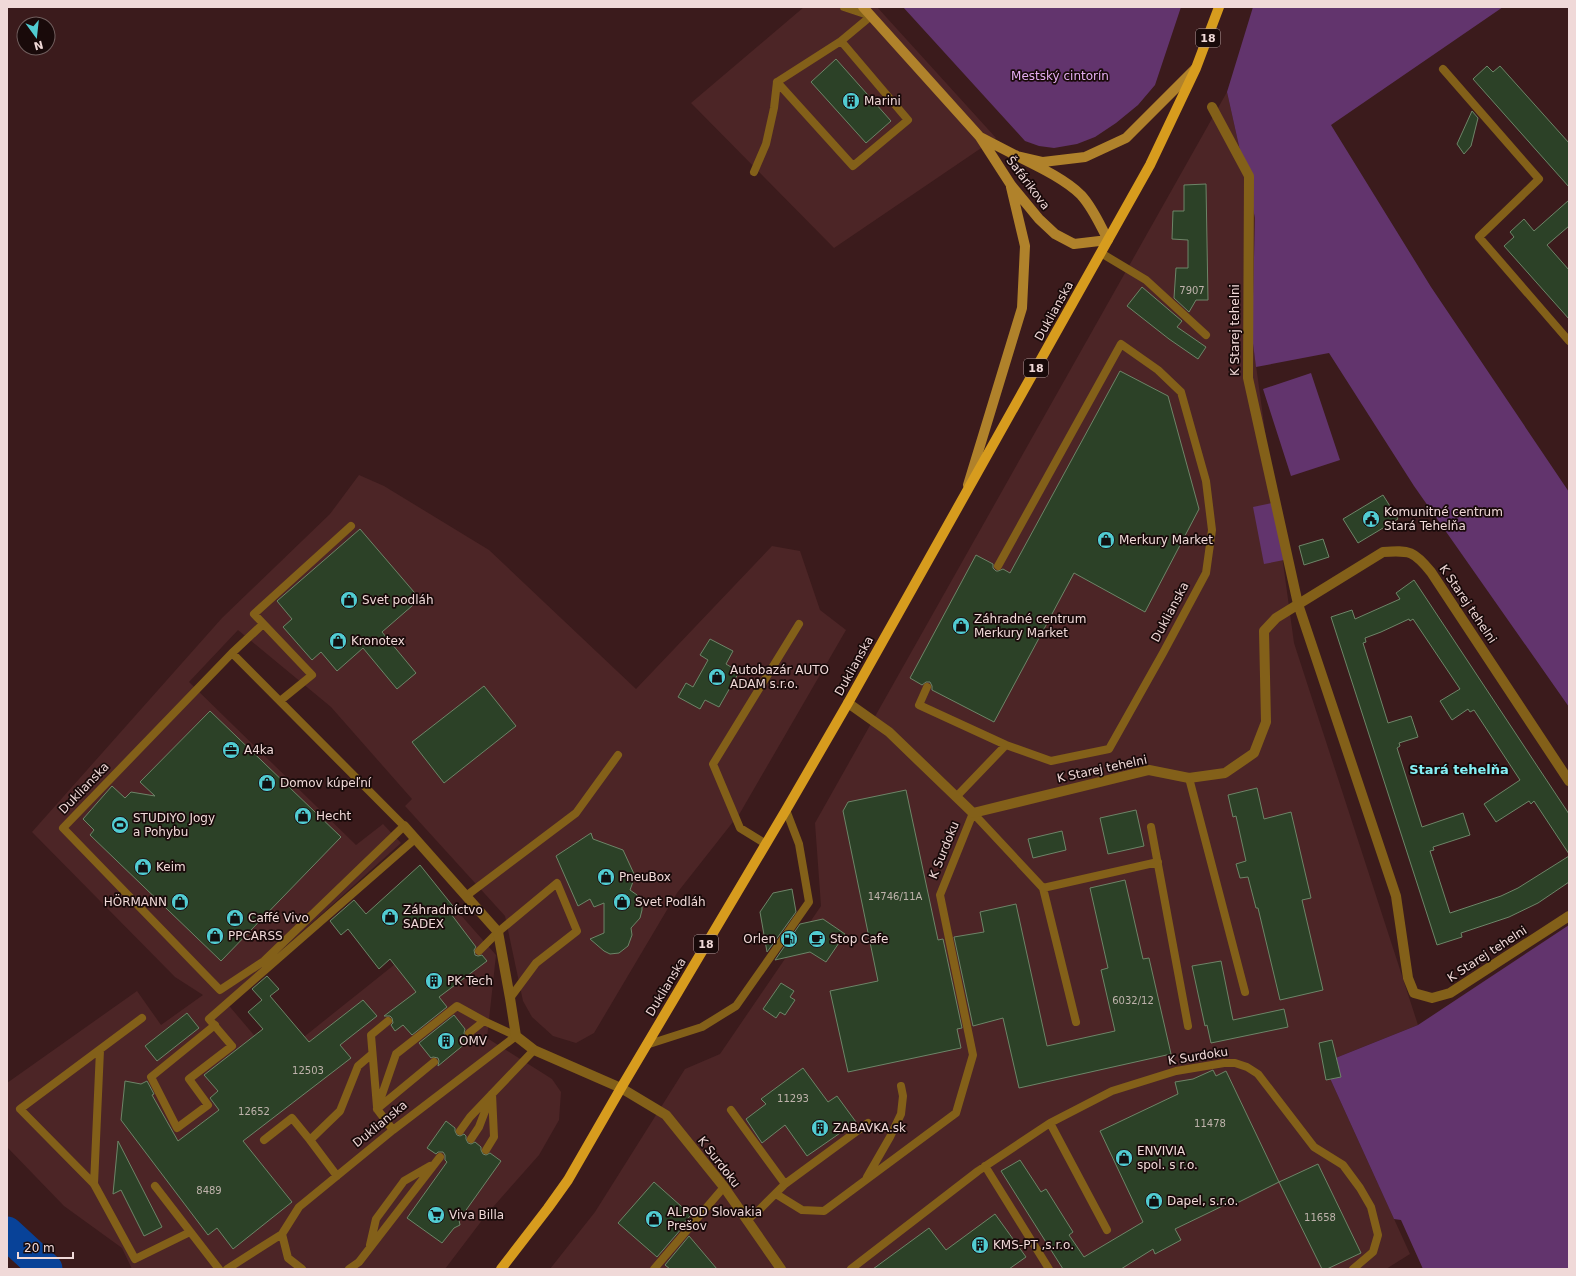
<svg xmlns="http://www.w3.org/2000/svg" width="1576" height="1276" viewBox="0 0 1576 1276" font-family="'DejaVu Sans',sans-serif">
<style>
.built{fill:#4c2526}
.green{fill:#62346d}
.lines{fill:none;stroke-linecap:round;stroke-linejoin:round}
.river{stroke:#084298;stroke-width:33}
.building{fill:#2c4127;stroke:#6d8568}
.lane{stroke:#836019;stroke-width:8}
.street{stroke:#836019;stroke-width:10}
.secondary{stroke:#b0822b;stroke-width:10}
.primary{stroke:#d79c1e;stroke-width:10}
.labels{text-anchor:middle;stroke-width:3.5;stroke-linejoin:round;paint-order:stroke}
.number-label{font-size:10px;fill:#bfb3ac}
.shield{fill:#190a0a;stroke:#b09b9a;stroke-width:1}
.shield-label{font-size:11px;font-weight:bold;fill:#f0d9d8}
.park-label{font-size:12px;fill:#e5aef2;stroke:#190a0a}
.poi-label{font-size:12px;fill:#f0d9d8;stroke:#190a0a;text-anchor:start}
.street-label{font-size:12px;fill:#f0d9d8;stroke:#190a0a}
.neighbourhood-label{font-size:13px;font-weight:bold;fill:#85f1f6;stroke:#190a0a}
</style>
<rect width="100%" height="100%" fill="#3b1b1c"/>
<!-- built -->
<path class="built" d="M804,7H877L996,138L834,248L691,103Z
M1227,92L1255,218L1252,336L1294,643L1418,1025L1323,1063L1410,1254L1386,1269H550L595,1212L685,1069L720,1054L821,906L815,823Z
M359,475L384,486L489,550L636,689L772,546L800,551L820,610L846,630L740,813L677,893L594,1033L576,1043L553,1036L532,1017L523,1001L505,916L405,806L412,799L331,707L238,630L189,682L356,845L383,824L401,843L225,1001L275,1060L459,913L496,955L487,1038L552,1079L561,1092L559,1120L539,1155L486,1215L445,1269H132L122,1248L64,1206L7,1147V1083L137,991L161,1025L203,995L175,977L32,832L222,618L330,514Z"/>
<!-- green -->
<path class="green" d="M903,7H1181L1155,85L1138,105L1116,123L1095,137L1077,144L1054,148L1039,146L1025,141Z
M1253,7H1503L1331,125L1431,287L1569,492V707L1414,486L1329,353L1256,367L1252,336L1255,218L1227,92Z
M1311,373L1340,460L1291,476L1263,389Z
M1272,503L1284,560L1264,564L1253,507Z
M1569,925V1269H1423L1401,1220L1394,1219L1323,1063L1418,1025Z"/>
<g class="lines">
<!-- river -->
<path class="river" d="M7,1233L46,1269"/>
</g>
<!-- building -->
<path class="building" d="M836,59L891,121L866,143L811,82Z
M1487,66L1493,72L1500,66L1569,143V187L1473,79Z
M1472,111L1478,118L1471,146L1464,154L1457,144Z
M1206,184L1208,300H1196L1189,312L1174,298L1176,268H1188V240L1172,239L1173,211H1184V185Z
M1569,200V226L1547,245L1569,270V319L1504,246L1514,237L1510,232L1524,219L1534,231Z
M1142,287L1182,321L1177,327L1206,347L1198,359L1169,339L1127,306Z
M1120,371L1168,396L1199,509L1145,612L1074,573L994,722L932,690V686L930,682H926L922,685L910,678L976,555L993,564V568L996,571H998L1003,569L1010,573Z
M1383,495L1398,519L1358,543L1343,519Z
M360,529L420,599L382,632L416,673L397,689L363,648L337,671L321,652L312,660L283,627L292,619L277,601Z
M1323,539L1329,557L1304,565L1299,546Z
M1414,580L1569,814V854L1534,801L1531,804L1529,801L1496,822L1484,804L1520,780L1474,710L1470,712L1468,709L1452,720L1440,701L1460,689L1413,619L1410,621L1409,619L1381,632L1365,638L1366,642L1363,643L1388,723L1411,716L1418,737L1399,743L1400,746L1397,748L1422,827L1463,813L1470,835L1433,847L1434,850L1430,851L1450,913L1501,896L1518,888L1569,856V882L1538,903L1509,917L1461,933L1462,937L1437,945L1331,617L1352,610L1355,619L1400,599L1396,593Z
M710,639L733,651L726,664L739,672L719,707L705,700L700,709L678,697L686,683L693,687L708,660L700,655Z
M484,686L516,726L444,783L412,742Z
M210,711L341,837L221,961L90,835L94,830L83,819L112,786L125,798L131,792L155,796L140,782Z
M1257,788L1264,819L1291,812L1311,898L1302,900L1323,990L1280,1000L1258,908H1256L1248,877L1240,878L1236,864L1246,861L1236,816L1233,817L1228,795Z
M906,790L938,940L943,939L962,1028L957,1029L961,1048L848,1072L830,991L878,981L843,811L848,802Z
M1136,810L1144,846L1108,854L1100,818Z
M1062,831L1066,850L1033,858L1028,839Z
M591,833L593,839L623,850L635,876L630,890L637,895L642,903V910L640,918L631,928L632,935L628,946L619,953L610,954L604,951L590,939L604,933V903L594,907L590,899L578,906L556,856Z
M420,865L456,910L451,914L476,947L474,950L475,955L478,956L482,955L487,961L439,997L447,1007L412,1035L403,1025L395,1031L391,1025L393,1023L392,1018L390,1016H384L416,992L390,959L379,969L348,929L341,935L330,921L354,900L366,914Z
M1125,880L1143,959L1149,958L1171,1054L1019,1088L1003,1018L973,1026L954,937L984,932L980,912L1016,904L1047,1046L1115,1031L1101,970L1108,968L1090,888Z
M792,889L796,912L767,952L760,912L773,893Z
M823,919L845,934L826,962L810,952L775,960L800,924Z
M1221,961L1233,1020L1284,1009L1288,1027L1211,1043L1207,1025L1205,1026L1192,966Z
M267,976L279,989L270,996L309,1042L363,1000L377,1016L340,1045L351,1058L243,1141L292,1202L233,1249L217,1228L208,1235L121,1120L125,1081L141,1084L147,1081L154,1094L152,1095L178,1141L219,1110L210,1098L218,1091L204,1075L263,1029L248,1012L262,1000L252,989Z
M781,983L794,991L790,997L795,1000L785,1015L780,1012L776,1018L763,1009Z
M187,1013L199,1028L157,1061L145,1046Z
M454,1015L465,1029L464,1033L465,1037L467,1038H472L438,1066L439,1061L438,1058L433,1057L431,1058L419,1043Z
M1332,1040L1341,1077L1326,1080L1319,1043Z
M803,1068L828,1102L837,1096L856,1122L807,1156L785,1125L762,1143L746,1119L766,1104L761,1099Z
M1213,1070L1216,1076L1226,1071L1279,1182L1235,1204L1233,1201L1175,1229L1181,1240L1155,1254L1153,1249L1121,1269H1063L1001,1171L1020,1160L1041,1192L1046,1189L1073,1232L1069,1235L1084,1257L1143,1222L1100,1131L1178,1094L1175,1082L1193,1079Z
M446,1121L455,1128V1131L457,1135L460,1136L464,1134L466,1136V1139L468,1143L471,1144L475,1142L481,1147V1150L483,1154L486,1155L490,1153L501,1161L459,1220L460,1225L454,1228L442,1243L407,1218L447,1162L445,1160V1155L443,1152H438L436,1154L427,1148Z
M118,1141L162,1227L144,1236L121,1190L113,1194Z
M1318,1164L1361,1253L1327,1269H1322L1279,1182Z
M654,1182L691,1215L681,1226L682,1228L657,1257L618,1223Z
M995,1214L1026,1257L1009,1269H873L929,1228L946,1250Z
M689,1236L717,1269H670L665,1265Z"/>
<g class="lines">
<!-- lane -->
<path class="lane" d="M844,7L871,16
M841,41L777,82L853,166L908,120L841,41L871,16
M1443,69L1539,179L1479,237L1569,341
M754,172L766,144L774,108L777,82
M1101,253L1146,280L1206,335
M232,653L404,826L264,961L220,990L63,828Z
M232,653L263,624
M927,687L919,705L1006,745L1051,761L1109,749L1163,653L1206,573L1212,530L1206,481L1181,392L1158,370L1121,344L998,566
M280,701L312,675L254,614L351,526
M1189,778L1245,992
M956,797L1004,747
M1151,827L1188,1026
M766,844L740,828L713,764L799,624
M1043,888L1158,862
M466,896L576,813L618,755
M479,951L498,932L557,883L577,931L536,963L510,998
M142,1018L20,1109L94,1184L135,1259L190,1232
M215,1025L151,1077L177,1128L208,1105L189,1079L232,1046L209,1019L415,839
M646,1045L702,1027L736,1006L809,902L799,844L786,810
M377,1107L371,1035L388,1021
M377,1109L396,1054L457,1006L484,1021
M731,1110L785,1184L758,1211L747,1220
M1050,1123L1107,1230
M393,1130L377,1109L434,1062
M460,1131L470,1117L534,1050
M471,1139L479,1127L490,1098
M264,1140L292,1118L310,1140
M486,1150L494,1137L492,1094
M985,1166L1049,1269
M337,1176L310,1140L340,1111L358,1066L372,1054
M867,1177L890,1137L901,1114L903,1096L901,1086
M94,1184L100,1050
M785,1184L868,1123
M155,1186L219,1269
M776,1194L802,1210L824,1211L956,1113L973,1055L940,895L973,813L1043,888L1076,1022
M370,1245L376,1219L404,1181L430,1166
M227,1269L282,1234
M302,1269L288,1258L282,1234L299,1207L393,1130L516,1036L484,1021L469,1033
M349,1269L359,1262L440,1157
M654,1269L724,1187
M851,1269L978,1171L1050,1123L1112,1091L1176,1071L1224,1063H1235L1247,1067L1258,1074L1314,1147L1343,1165L1360,1188L1371,1207L1378,1235L1373,1252L1353,1269"/>
<!-- street -->
<path class="street" d="M1212,107L1249,176L1248,378L1298,604L1396,896L1408,978L1414,993L1432,998L1450,993L1569,916
M848,703L889,732L973,813L1149,770L1189,778L1225,773L1254,753L1266,722L1264,631L1276,618L1383,552C1410,550 1414,551 1431,572L1569,781
M404,826L498,932L510,998L516,1036L534,1050L621,1088L666,1115L724,1187L781,1269"/>
<!-- secondary -->
<path class="secondary" d="M863,7L980,137L1011,185L1039,219L1055,234L1074,244L1108,240C1100,225 1093,208 1081,195C1065,179 1037,166 1017,156
M980,137L1017,156L1043,162L1085,157L1126,138L1195,69
M968,485L1022,308L1025,246L1011,187"/>
<!-- primary -->
<path class="primary" d="M501,1269L548,1208L568,1180L621,1088L786,810L848,703L1150,165L1196,68L1219,7"/>
</g>
<!-- icons -->
<defs>
<symbol id="building-disc" viewBox="-11 -11 22 22"><circle r="9.5" fill="#51ccd2" stroke="#190a0a"/><path d="M-4-6H4V6H1V3H-1V6H-4ZM-2.5-4.3h1.7v1.8h-1.7ZM.8-4.3h1.7v1.8H.8ZM-2.5-1h1.7V.8h-1.7ZM.8-1h1.7V.8H.8Z" fill="#111"/></symbol>
<symbol id="civic-disc" viewBox="-11 -11 22 22"><circle r="9.5" fill="#51ccd2" stroke="#190a0a"/><path d="M-.6-6.5H3V-4.5H.6V-3L4-1V1h2V6H-6V1h2V-1L-.6-3ZM-1.2 2.5V6h2.4V2.5Z" fill="#111"/></symbol>
<symbol id="shop-disc" viewBox="-11 -11 22 22"><circle r="9.5" fill="#51ccd2" stroke="#190a0a"/><path d="M-5-2.5h2.3a2.7 3.5 0 0 1 5.4 0H5L5.5 6h-11ZM-1.5-2.5h3a1.5 2.3 0 0 0-3 0Z" fill="#111"/></symbol>
<symbol id="office-disc" viewBox="-11 -11 22 22"><circle r="9.5" fill="#51ccd2" stroke="#190a0a"/><path d="M-6-3h4V-5.5h4V-3h4V5H-6ZM-1-4.5V-3h2v-1.5ZM-6 0V1H6V0Z" fill="#111"/></symbol>
<symbol id="stadium-disc" viewBox="-11 -11 22 22"><circle r="9.5" fill="#51ccd2" stroke="#190a0a"/><path d="M0-5a6.5 5 0 1 0 0 10a6.5 5 0 1 0 0-10ZM-3.5-1.8h7v3.6h-7Z" fill="#111"/></symbol>
<symbol id="fuel-disc" viewBox="-11 -11 22 22"><circle r="9.5" fill="#51ccd2" stroke="#190a0a"/><path d="M-5.5-6h7V0h2V4h1.3V-2.5L3-4.5l.8-.8L6-3V5H2.5V1h-1V6h-7ZM-4.2-4.7v3.2H.2V-4.7Z" fill="#111"/></symbol>
<symbol id="cafe-disc" viewBox="-11 -11 22 22"><circle r="9.5" fill="#51ccd2" stroke="#190a0a"/><path d="M-5.5-4.5H6V0H3Q3 3.5 0 3.5H-2.5Q-5.5 3.5-5.5 0ZM3-3.2v2h1.7v-2ZM-6 4.5H4V6H-6Z" fill="#111"/></symbol>
<symbol id="supermarket-disc" viewBox="-11 -11 22 22"><circle r="9.5" fill="#51ccd2" stroke="#190a0a"/><path d="M-6-5.5h2.5l.6 2H6L4.5 2H-2.5L-4.4-4H-6ZM-1.5 3.2a1.3 1.3 0 1 0 .1 0ZM3 3.2a1.3 1.3 0 1 0 .1 0Z" fill="#111"/></symbol>
</defs>
<g fill-rule="evenodd">
<use href="#building-disc" x="841" y="91" width="20" height="20"/>
<use href="#civic-disc" x="1361" y="509" width="20" height="20"/>
<use href="#shop-disc" x="1096" y="530" width="20" height="20"/>
<use href="#shop-disc" x="339" y="590" width="20" height="20"/>
<use href="#shop-disc" x="951" y="616" width="20" height="20"/>
<use href="#shop-disc" x="328" y="631" width="20" height="20"/>
<use href="#shop-disc" x="707" y="667" width="20" height="20"/>
<use href="#office-disc" x="221" y="740" width="20" height="20"/>
<use href="#shop-disc" x="257" y="773" width="20" height="20"/>
<use href="#shop-disc" x="293" y="806" width="20" height="20"/>
<use href="#stadium-disc" x="110" y="815" width="20" height="20"/>
<use href="#shop-disc" x="133" y="857" width="20" height="20"/>
<use href="#shop-disc" x="596" y="867" width="20" height="20"/>
<use href="#shop-disc" x="170" y="892" width="20" height="20"/>
<use href="#shop-disc" x="612" y="892" width="20" height="20"/>
<use href="#shop-disc" x="380" y="907" width="20" height="20"/>
<use href="#shop-disc" x="225" y="908" width="20" height="20"/>
<use href="#shop-disc" x="205" y="926" width="20" height="20"/>
<use href="#fuel-disc" x="779" y="929" width="20" height="20"/>
<use href="#cafe-disc" x="807" y="929" width="20" height="20"/>
<use href="#building-disc" x="424" y="971" width="20" height="20"/>
<use href="#building-disc" x="436" y="1031" width="20" height="20"/>
<use href="#building-disc" x="810" y="1118" width="20" height="20"/>
<use href="#shop-disc" x="1114" y="1148" width="20" height="20"/>
<use href="#shop-disc" x="1144" y="1191" width="20" height="20"/>
<use href="#supermarket-disc" x="426" y="1205" width="20" height="20"/>
<use href="#shop-disc" x="644" y="1209" width="20" height="20"/>
<use href="#building-disc" x="970" y="1235" width="20" height="20"/>
</g>
<g class="labels">
<!-- number labels -->
<g class="number-label">
<text x="1192" y="294">7907</text>
<text x="895" y="900">14746/11A</text>
<text x="1133" y="1004">6032/12</text>
<text x="308" y="1074">12503</text>
<text x="793" y="1102">11293</text>
<text x="254" y="1115">12652</text>
<text x="1210" y="1127">11478</text>
<text x="209" y="1194">8489</text>
<text x="1320" y="1221">11658</text>
</g>
<!-- shield labels -->
<g class="shield">
<rect x="1196" y="29" width="24" height="18" rx="3"/>
<rect x="1024" y="359" width="24" height="18" rx="3"/>
<rect x="694" y="935" width="24" height="18" rx="3"/>
</g>
<g class="shield-label">
<text x="1208" y="42">18</text>
<text x="1036" y="372">18</text>
<text x="706" y="948">18</text>
</g>
<!-- park labels -->
<g class="park-label">
<text x="1060" y="80">Mestský cintorín</text>
</g>
<!-- poi labels -->
<g class="poi-label">
<text x="864" y="105">Marini</text>
<text x="1384" y="516">Komunitné centrum<tspan x="1384" dy="14">Stará Tehelňa</tspan></text>
<text x="1119" y="544">Merkury Market</text>
<text x="362" y="604">Svet podláh</text>
<text x="974" y="623">Záhradné centrum<tspan x="974" dy="14">Merkury Market</tspan></text>
<text x="351" y="645">Kronotex</text>
<text x="730" y="674">Autobazár AUTO<tspan x="730" dy="14">ADAM s.r.o.</tspan></text>
<text x="244" y="754">A4ka</text>
<text x="280" y="787">Domov kúpeľní</text>
<text x="316" y="820">Hecht</text>
<text x="133" y="822">STUDIYO Jogy<tspan x="133" dy="14">a Pohybu</tspan></text>
<text x="156" y="871">Keim</text>
<text x="619" y="881">PneuBox</text>
<text x="167" y="906" text-anchor="end">HÖRMANN</text>
<text x="635" y="906">Svet Podláh</text>
<text x="403" y="914">Záhradníctvo<tspan x="403" dy="14">SADEX</tspan></text>
<text x="248" y="922">Caffé Vivo</text>
<text x="228" y="940">PPCARSS</text>
<text x="776" y="943" text-anchor="end">Orlen</text>
<text x="830" y="943">Stop Cafe</text>
<text x="447" y="985">PK Tech</text>
<text x="459" y="1045">OMV</text>
<text x="833" y="1132">ZABAVKA.sk</text>
<text x="1137" y="1155">ENVIVIA<tspan x="1137" dy="14">spol. s r.o.</tspan></text>
<text x="1167" y="1205">Dapel, s.r.o.</text>
<text x="667" y="1216">ALPOD Slovakia<tspan x="667" dy="14">Prešov</tspan></text>
<text x="449" y="1219">Viva Billa</text>
<text x="993" y="1249">KMS-PT ,s.r.o.</text>
</g>
<!-- street labels -->
<g class="street-label">
<text transform="translate(1028 183) rotate(53)" y="4">Šafárikova</text>
<text transform="translate(1054 311) rotate(-61)" y="4">Duklianska</text>
<text transform="translate(1235 330) rotate(-90)" y="4">K Starej tehelni</text>
<text transform="translate(1468 604) rotate(56)" y="4">K Starej tehelni</text>
<text transform="translate(1170 612) rotate(-62)" y="4">Duklianska</text>
<text transform="translate(854 666) rotate(-61)" y="4">Duklianska</text>
<text transform="translate(1102 769) rotate(-12)" y="4">K Starej tehelni</text>
<text transform="translate(84 788) rotate(-46)" y="4">Duklianska</text>
<text transform="translate(944 850) rotate(-68)" y="4">K Surdoku</text>
<text transform="translate(1487 954) rotate(-33)" y="4">K Starej tehelni</text>
<text transform="translate(666 987) rotate(-59)" y="4">Duklianska</text>
<text transform="translate(1198 1056) rotate(-9)" y="4">K Surdoku</text>
<text transform="translate(380 1124) rotate(-39)" y="4">Duklianska</text>
<text transform="translate(719 1162) rotate(52)" y="4">K Surdoku</text>
</g>
<!-- neighbourhood labels -->
<g class="neighbourhood-label">
<text x="1459" y="774">Stará tehelňa</text>
</g>
</g>
<!-- border -->
<rect width="1576" height="1276" fill="none" stroke="#f0d9d8" stroke-width="16"/>
<!-- north arrow -->
<g transform="translate(36 36) rotate(165)"><circle r="19" fill="#190a0a" stroke="#6f5d5c"/>
<path d="M0-3L7 15L0 10L-7 15Z" fill="#51ccd2"/>
<text y="-6" font-size="11" font-weight="bold" text-anchor="middle" fill="#f0d9d8">N</text>
</g>
<!-- scale -->
<path d="M18 1252v6h55v-6" fill="none" stroke="#f0d9d8" stroke-width="2"/>
<text x="24" y="1252" font-size="12" fill="#f0d9d8" stroke="#190a0a" stroke-width="3" paint-order="stroke">20 m</text>
</svg>
